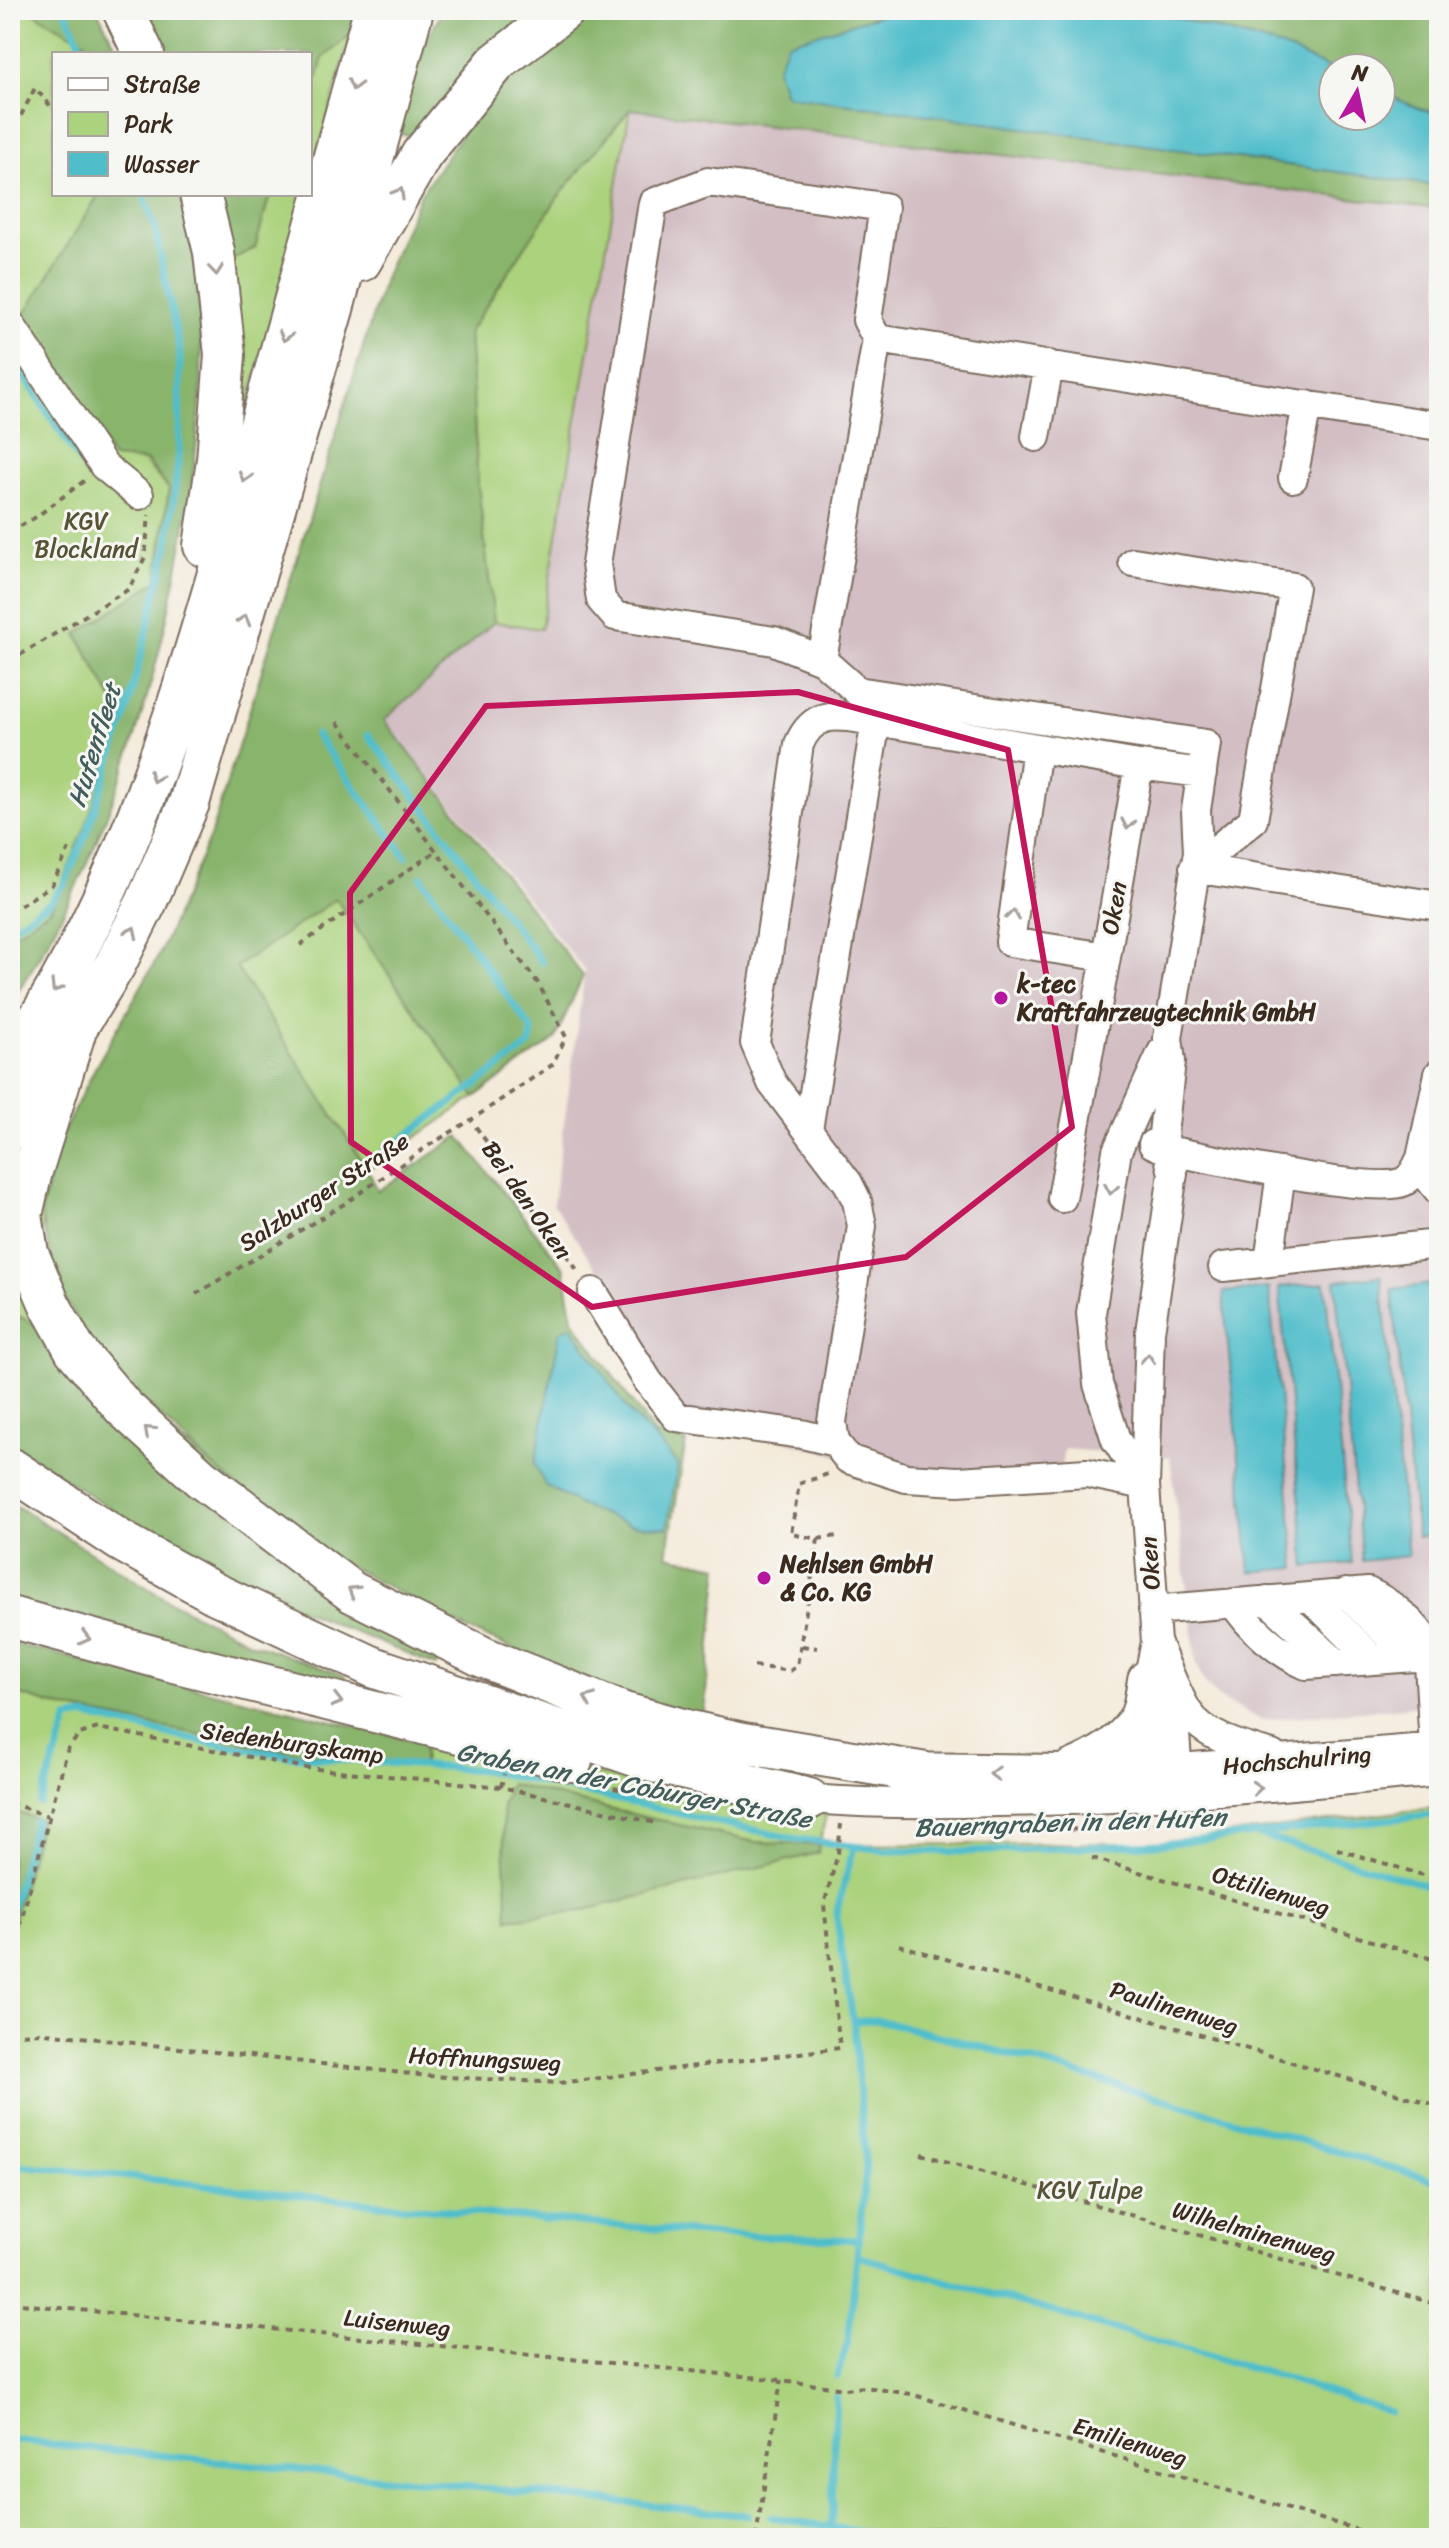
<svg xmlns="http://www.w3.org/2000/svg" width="1449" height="2548" viewBox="0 0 1449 2548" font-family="Sriracha,sans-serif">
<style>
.industrial{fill:#d2bec3}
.green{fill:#abd27d;stroke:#737e4e;stroke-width:2;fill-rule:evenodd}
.forest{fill:#88b46c;stroke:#626f45;stroke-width:2;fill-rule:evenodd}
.water{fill:#50bdca;stroke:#467474;stroke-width:2}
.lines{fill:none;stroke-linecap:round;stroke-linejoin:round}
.stream{stroke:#50bdca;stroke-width:7}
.minor-casing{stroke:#7c6d5f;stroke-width:32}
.highway-casing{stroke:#7c6d5f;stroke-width:44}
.path{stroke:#7c6d5f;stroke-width:4;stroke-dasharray:6 6;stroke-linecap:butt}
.minor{stroke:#fff;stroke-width:28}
.highway{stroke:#fff;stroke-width:40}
.oneway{stroke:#a79f9a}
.marked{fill:none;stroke:#c2185b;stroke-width:6;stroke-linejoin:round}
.poi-dot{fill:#b5179e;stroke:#f6f6f2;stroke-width:3}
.labels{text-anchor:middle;stroke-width:6;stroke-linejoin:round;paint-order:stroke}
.park-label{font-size:24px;fill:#575436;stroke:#f6f6f2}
.street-label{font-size:24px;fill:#3b2a1e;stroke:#f6f6f2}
.poi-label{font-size:24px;font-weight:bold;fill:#3b2a1e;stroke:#f6f6f2;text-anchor:start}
.water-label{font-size:26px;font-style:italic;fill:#425d5a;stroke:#f6f6f2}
</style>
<rect width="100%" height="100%" fill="#f6f6f2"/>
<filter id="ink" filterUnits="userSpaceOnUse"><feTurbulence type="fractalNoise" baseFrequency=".0125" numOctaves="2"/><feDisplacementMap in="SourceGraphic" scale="16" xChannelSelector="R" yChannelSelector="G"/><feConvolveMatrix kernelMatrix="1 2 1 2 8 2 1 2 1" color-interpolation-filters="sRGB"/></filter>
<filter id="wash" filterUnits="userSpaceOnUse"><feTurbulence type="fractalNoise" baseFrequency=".006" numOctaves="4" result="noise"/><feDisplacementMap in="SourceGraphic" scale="32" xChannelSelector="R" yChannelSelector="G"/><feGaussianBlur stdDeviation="1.8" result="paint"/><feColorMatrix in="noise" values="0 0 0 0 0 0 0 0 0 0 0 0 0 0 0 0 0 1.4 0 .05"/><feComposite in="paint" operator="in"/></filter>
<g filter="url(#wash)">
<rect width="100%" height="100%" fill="#f4ead9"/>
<!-- industrial -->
<path class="industrial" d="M630,109L1439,209V1704L1261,1720L1219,1698L1203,1680L1196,1661L1170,1457L1064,1449L1059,1477L945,1486L681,1412L616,1320L607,1285L553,1204L585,971L384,719L494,622L541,629Z"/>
<!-- green -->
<path class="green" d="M10,10H29L87,43L91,54H54V194H99L20,323L169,489L157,581L77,634L122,717L85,828L51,910L10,937Z
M351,34L310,180V103L323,58Z
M630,109L541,629L494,622L478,485L469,332L558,197Z
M270,194H306L231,467L230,260L255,248Z
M336,899L475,1097L368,1170L236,967Z
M44,1109L40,1327L10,1312V1156Z
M10,1692L65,1708L291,1752L423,1764L424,1743L489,1750L742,1805L826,1815L819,1845L1156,1843L1439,1807V2538H10ZM511,1784L600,1807L755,1842L818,1845L817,1853L580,1911Z"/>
<!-- forest -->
<path class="forest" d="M29,10H97L120,54H91L87,43Z
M146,10H356L351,34L323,58L310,103V54H169Z
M443,10H540L421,136L396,134L412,66Z
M600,10H898L787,43L785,95L1439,186V209L630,109L558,197L469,332L478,485L494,622L384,720L583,976L555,1039L475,1097L336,899L236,967L368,1170L378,1191L459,1136L564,1268L573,1320L655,1434L686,1441L667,1556L719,1566L703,1721L641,1704L469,1630L339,1561L254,1504L98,1358L56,1282L41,1214L57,1144L95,1068L159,955L211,834L385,276L420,195L485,100L543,45ZM571,1327L631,1414L659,1442L678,1465L535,1464L560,1332Z
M1148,10H1439V114L1420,109L1381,92V68L1333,70L1282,47Z
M99,194H179C215,310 202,436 180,554C151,712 99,869 10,1004V937L51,909L85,828L122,717L77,634L157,581L169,489L147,461L113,458L20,322Z
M218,194H270L255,248L230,260Z
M10,1312L40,1327L442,1650L436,1666L296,1608L143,1530L10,1443Z
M10,1502L169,1601L249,1642L346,1676L340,1689L10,1605Z
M10,1643L424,1743L423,1764L290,1752L65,1708L10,1692Z
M510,1784L600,1807L755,1842L819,1845L818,1853L580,1911L508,1919L502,1805Z
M10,1810L41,1820L10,1933Z"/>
<!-- water -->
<path class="water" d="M898,10H1148L1282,47L1333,70V116H1381V92L1420,109L1439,114V186L785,95L777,69L787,43Z
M1381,1276L1408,1556L1362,1561L1335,1281Z
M1325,1283L1352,1563L1306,1567L1279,1287Z
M1439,1283V1535L1417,1537L1392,1289Z
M1269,1288L1296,1568L1250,1572L1223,1292Z
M571,1326L631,1414L659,1442L678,1465L667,1528L631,1525L582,1506L545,1485L535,1464L560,1332Z"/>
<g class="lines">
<!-- stream -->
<path class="stream" d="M65,10L85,54
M10,355L85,469
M316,735L406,857
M368,735L542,962
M10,929L50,902L65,883L87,832L128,708L168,545L179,455L180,352L154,224L143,194
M382,1154L530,1045L532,1030L421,877
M40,1803L68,1719L85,1716L210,1743L290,1756L483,1770L790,1838L884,1850L966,1852L1161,1844L1439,1814
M1259,1835L1439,1889
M10,1915L35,1821
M853,2021L878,2020L1032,2060L1436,2181
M10,2164L408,2207L712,2234L860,2240
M858,2256L1282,2377L1390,2412
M837,2376L848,2342L866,2168L854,2027L836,1914L854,1847
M10,2440L748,2515
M771,2517L896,2538
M831,2538L836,2396"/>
</g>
</g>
<g filter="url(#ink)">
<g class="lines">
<defs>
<path id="minor" d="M10,324L104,466L139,495
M1036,437L1049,365
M1293,478L1307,405
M1133,562L1294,587L1253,820L1194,868
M822,660L774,641L615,616L601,600L596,564L653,203L708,182L884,207L867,320L877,339
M1037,748L1010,942L1106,957L1139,765L876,721C843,717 815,706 799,744L755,1043L772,1083L848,1183L857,1201L862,1226L832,1422L835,1442L848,1459L906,1478L958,1481L1087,1473L1145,1485
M1139,765L1202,773
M1194,868L1439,906
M808,1129L876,721
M1153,1144L1167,1150C1207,1158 1373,1195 1403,1182C1412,1178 1417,1167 1421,1158L1439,1074
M1416,1169L1427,1176L1439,1191
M1062,1198L1106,957
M1269,1262L1281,1172
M1223,1267L1439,1244
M593,1292L648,1381L676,1417L802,1434L835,1442
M1145,1485L1116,1440L1098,1384L1091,1313L1117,1151L1162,1052
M1346,1593L1410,1657
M1310,1597L1373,1660
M1267,1600L1336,1663
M1234,1603C1249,1628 1279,1653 1306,1665L1428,1656
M1153,1610L1368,1592C1390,1602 1417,1624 1428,1646L1434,1747
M1156,1642C1166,1665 1175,1691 1188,1712C1205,1738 1244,1747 1272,1755
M1172,1691L1179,1789
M1155,1770L1439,1747
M1157,1796L1148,1680L1156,1642L1145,1485L1150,1332L1173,1173L1163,1134L1171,1061L1168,1038L1198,852L1196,810L1206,744L857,691L822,660L877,339L1439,426
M809,1799C872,1804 934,1804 997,1802C1145,1800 1292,1785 1439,1772"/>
<path id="highway" d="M123,10L144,54
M200,194L214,252L225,355L217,460L204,546
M361,261L422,154L496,63L564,10
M75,1033L32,1171L22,1215L28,1253L50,1305L75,1350L124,1408L201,1478L352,1592L483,1657L624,1713L686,1730L743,1743L926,1773
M10,1063C128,891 184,692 241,494C286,333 330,171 374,10
M10,1129L36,1094L115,965L146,903L189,803L333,309L413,10
M10,1468L121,1541L214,1593L373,1667L653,1762L809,1799
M10,1617L174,1662L572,1761
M1071,1771C1099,1759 1125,1745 1140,1717C1145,1706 1146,1691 1148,1680
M902,1773L1064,1775L1155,1770"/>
</defs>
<!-- minor casing -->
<use href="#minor" class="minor-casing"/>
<!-- highway casing -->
<use href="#highway" class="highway-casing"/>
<!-- path -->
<path class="path" d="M10,137L35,88L54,110
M10,532L36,517L84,481
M10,661L129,589L145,557L149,515
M337,722L538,983L566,1037L552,1065L471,1120L580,1274
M10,912L52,885L69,849
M300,945L436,851
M196,1294L344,1204L428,1146L471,1120
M818,1539L837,1536
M810,1593L828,1596
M802,1646L817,1648
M754,1666L790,1671L797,1666L818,1539L791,1534L799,1484L828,1474
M590,1783L679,1802
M501,1787L504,1774
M10,1803L48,1816
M962,1830C1047,1833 1133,1827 1217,1818
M1337,1849L1439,1880
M1092,1858L1439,1961
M899,1945L1439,2106
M10,1961L68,1748L80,1734L98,1728L307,1768L501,1787L656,1823
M10,2034L45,2033L429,2076L560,2083L840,2048L824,1905L838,1853L841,1824
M921,2154L1439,2305
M10,2303L781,2380L845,2389L865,2387L911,2394L1384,2538
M756,2538L781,2380"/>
<!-- minor -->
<use href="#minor" class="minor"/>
<!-- highway -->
<use href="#highway" class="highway"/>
</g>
<!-- one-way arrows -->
<defs><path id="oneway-chevron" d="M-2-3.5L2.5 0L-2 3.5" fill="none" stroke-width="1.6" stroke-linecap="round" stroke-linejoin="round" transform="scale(2)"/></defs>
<g class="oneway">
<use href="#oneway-chevron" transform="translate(354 85) rotate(105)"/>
<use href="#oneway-chevron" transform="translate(399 193) rotate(-60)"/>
<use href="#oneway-chevron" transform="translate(216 270) rotate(84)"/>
<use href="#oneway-chevron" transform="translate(285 336) rotate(105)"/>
<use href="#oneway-chevron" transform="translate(245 477) rotate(106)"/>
<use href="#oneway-chevron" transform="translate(244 620) rotate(-74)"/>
<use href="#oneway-chevron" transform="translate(155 777) rotate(111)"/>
<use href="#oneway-chevron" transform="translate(1128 824) rotate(100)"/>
<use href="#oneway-chevron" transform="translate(1013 915) rotate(-82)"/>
<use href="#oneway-chevron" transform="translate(132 932) rotate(-64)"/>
<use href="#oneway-chevron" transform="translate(56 987) rotate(121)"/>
<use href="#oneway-chevron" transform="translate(1111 1189) rotate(99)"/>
<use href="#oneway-chevron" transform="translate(1148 1359) rotate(-86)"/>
<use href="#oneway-chevron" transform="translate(149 1431) rotate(-138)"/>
<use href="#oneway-chevron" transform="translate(353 1591) rotate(-148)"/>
<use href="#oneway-chevron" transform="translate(85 1638) rotate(15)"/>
<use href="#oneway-chevron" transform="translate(589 1699) rotate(-158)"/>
<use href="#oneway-chevron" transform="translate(337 1701) rotate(14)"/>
<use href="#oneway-chevron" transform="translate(995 1774) rotate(-179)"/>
<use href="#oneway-chevron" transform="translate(1257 1788) rotate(-5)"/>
</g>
</g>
<!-- marked area -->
<path class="marked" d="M798,692L1008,750L1072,1127L906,1257L592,1307L351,1142L350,893L486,706Z"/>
<!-- markers -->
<g class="poi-dot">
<circle cx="1001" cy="998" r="8"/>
<circle cx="764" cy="1578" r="8"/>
</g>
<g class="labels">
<!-- park labels -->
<g class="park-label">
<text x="86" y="529">KGV<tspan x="86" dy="28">Blockland</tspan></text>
<text x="1090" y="2198">KGV Tulpe</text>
</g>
<!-- street labels -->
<g class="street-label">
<text transform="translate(1114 908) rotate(-80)" y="8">Oken</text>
<text transform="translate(324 1192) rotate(-33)" y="8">Salzburger Straße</text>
<text transform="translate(527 1200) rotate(55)" y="8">Bei den Oken</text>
<text transform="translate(1150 1563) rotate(-94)" y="8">Oken</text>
<text transform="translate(292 1743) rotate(8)" y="8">Siedenburgskamp</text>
<text transform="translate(1297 1760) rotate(-5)" y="8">Hochschulring</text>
<text transform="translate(1271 1891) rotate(17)" y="8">Ottilienweg</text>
<text transform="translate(1174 2008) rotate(17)" y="8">Paulinenweg</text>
<text transform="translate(485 2059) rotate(3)" y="8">Hoffnungsweg</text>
<text transform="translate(1254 2232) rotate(16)" y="8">Wilhelminenweg</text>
<text transform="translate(397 2323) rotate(6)" y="8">Luisenweg</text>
<text transform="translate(1130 2442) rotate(17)" y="8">Emilienweg</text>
</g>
<!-- poi labels -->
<g class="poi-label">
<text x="1017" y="992">k-tec<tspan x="1017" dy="28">Kraftfahrzeugtechnik GmbH</tspan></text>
<text x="780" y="1572">Nehlsen GmbH<tspan x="780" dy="28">&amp; Co. KG</tspan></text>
</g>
<!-- water labels -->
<g class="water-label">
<text transform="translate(94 745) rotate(-73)" y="9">Hufenfleet</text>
<text transform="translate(634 1785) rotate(11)" y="9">Graben an der Coburger Straße</text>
<text transform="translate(1070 1822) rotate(-2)" y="9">Bauerngraben in den Hufen</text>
</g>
</g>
<!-- margin -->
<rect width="1449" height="2548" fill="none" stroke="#f6f6f2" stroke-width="40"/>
<!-- legend -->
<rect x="52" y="52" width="260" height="144" fill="#f6f6f2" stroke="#aba49d" stroke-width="2"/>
<rect x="68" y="78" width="40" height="12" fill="#ffffff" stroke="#aba49d" stroke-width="2"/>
<text x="124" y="92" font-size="24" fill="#3b2a1e">Straße</text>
<rect x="68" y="112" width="40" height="24" fill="#abd27d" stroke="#aba49d" stroke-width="2"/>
<text x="124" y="132" font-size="24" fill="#3b2a1e">Park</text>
<rect x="68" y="152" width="40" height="24" fill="#50bdca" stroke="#aba49d" stroke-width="2"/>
<text x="124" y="172" font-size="24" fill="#3b2a1e">Wasser</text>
<!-- north arrow -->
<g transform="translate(1357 92) rotate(9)"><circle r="38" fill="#f6f6f2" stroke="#aba49d" stroke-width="2"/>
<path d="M0-6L14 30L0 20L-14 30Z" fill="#b5179e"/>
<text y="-12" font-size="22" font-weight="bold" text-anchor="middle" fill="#3b2a1e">N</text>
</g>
</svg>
